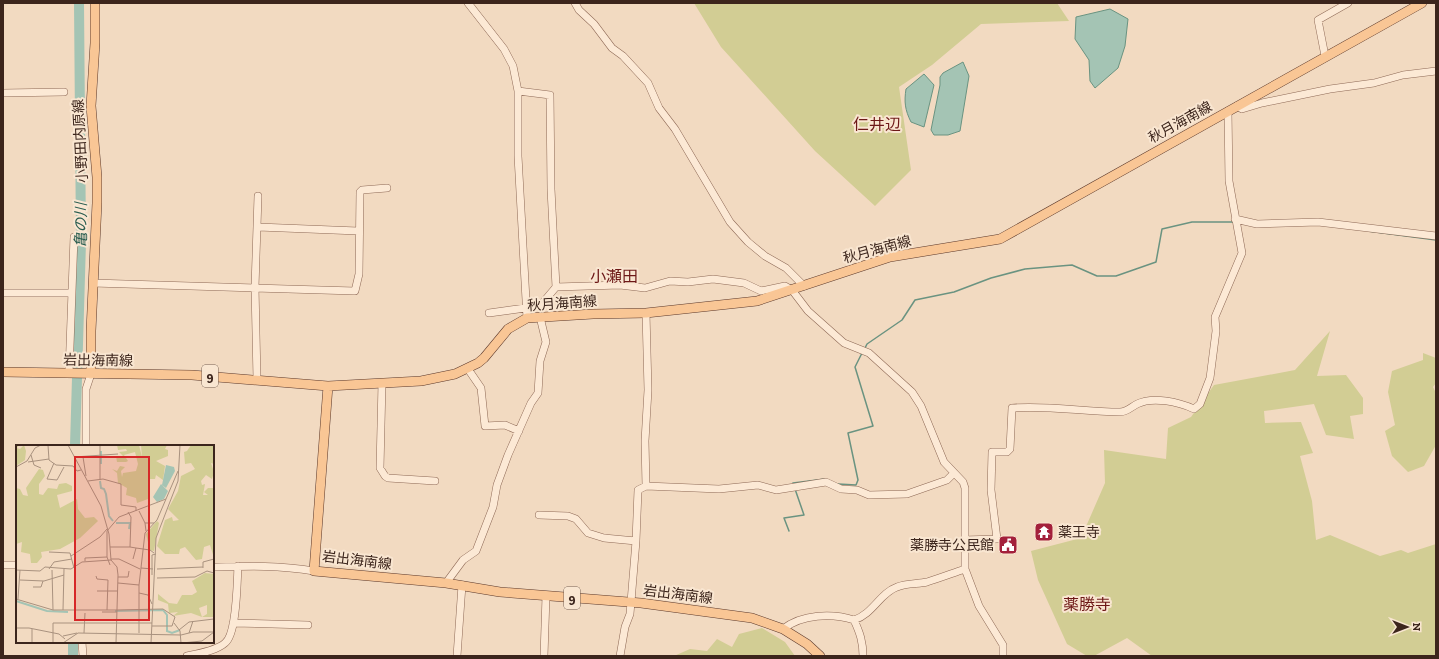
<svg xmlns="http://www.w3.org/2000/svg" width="1439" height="659" viewBox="0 0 1439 659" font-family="'Zilla Slab','Noto Sans JP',serif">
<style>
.green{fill:#d2cd94}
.water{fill:#a4c4b4;stroke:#6a9381}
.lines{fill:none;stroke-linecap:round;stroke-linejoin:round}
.stream{stroke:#6a9381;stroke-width:1.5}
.river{stroke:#a4c4b4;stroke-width:10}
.minor-casing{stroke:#8e6956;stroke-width:8}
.major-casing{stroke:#5b382b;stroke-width:10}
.minor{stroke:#fce9d5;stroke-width:7}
.major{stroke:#f9c695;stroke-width:9}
.labels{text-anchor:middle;stroke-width:4;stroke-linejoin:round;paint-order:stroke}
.shield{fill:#f9e6d1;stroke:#755f52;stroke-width:1}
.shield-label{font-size:13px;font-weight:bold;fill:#3c251c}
.street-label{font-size:14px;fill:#3c251c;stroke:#f9e6d1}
.poi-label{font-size:14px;fill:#3c251c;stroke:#f9e6d1;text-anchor:start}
.water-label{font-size:15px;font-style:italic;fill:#2a5d50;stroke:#f9e6d1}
.quarter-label{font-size:16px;fill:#6d1817;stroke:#f9e6d1}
.inset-river{fill:none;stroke:#a4c4b4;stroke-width:2}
.inset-road{fill:none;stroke:#a9927f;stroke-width:1}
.view{fill:#d62828;fill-opacity:0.15;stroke:#d62828;stroke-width:2}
.inset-edge{fill:none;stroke:#3c251c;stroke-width:2}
</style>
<rect width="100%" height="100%" fill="#f2dac1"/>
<!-- green -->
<path class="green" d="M694,3H1057L1069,21L981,24L932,65L899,87L911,170L875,206L815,151L721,47Z
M1330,331L1317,376L1346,375L1363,398V414L1350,416L1354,439L1326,435L1314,404L1264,411L1265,423L1301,422L1313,453L1300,456L1312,501L1316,540L1330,535L1380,556L1401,550L1408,553L1436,544V656H1152L1127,638L1094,656H1087L1067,644L1038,580L1031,551L1081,538L1105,483L1104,450L1166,459L1168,428L1191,417L1214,385L1295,370Z
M1423,353L1436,358V383L1433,387L1436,393V445L1424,466L1408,472L1392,456L1385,431L1395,425L1388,392L1392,371L1423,360Z
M762,628L785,642L795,656H674L690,649L707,651L717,639L732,647L739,634Z"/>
<!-- water -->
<path class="water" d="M1110,9L1128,19L1125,46L1118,68L1095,88L1090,81L1089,60L1075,39L1076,17Z
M963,62L969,76L960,131L948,135H934L931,130L940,85V77L943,73Z
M924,74L934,85L924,127L911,122C905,110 904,102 906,89Z"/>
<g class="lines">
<!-- stream -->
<path class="stream" d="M1368,231L1436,240
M865,348L867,344L902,320L915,300L954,292L991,278L1025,269L1072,265L1097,276H1116L1156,262L1162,229L1192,222H1233
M838,484L856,485L858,480L848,433L873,426L855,367L862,353
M794,485L793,483L825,479
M789,531L784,518L804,515L795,489"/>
<!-- river -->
<path class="river" d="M75,446L81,242L79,3
M73,642V656"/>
<defs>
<path id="minor" d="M468,3L504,49L513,66L518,91V156L527,318
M575,3L579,10L594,24L612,48L623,56L648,83L659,108L675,129L730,222L748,242L765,256L786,268L804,286
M1325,56L1318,20L1348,3
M3,93L64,92
M1237,106L1242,109L1262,103L1330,89L1374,83L1403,75L1436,71
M1235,219L1257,224L1318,222L1436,236
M258,227L358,231
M93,283L355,291L359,274L360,192L362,190L387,188
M556,287L620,285L645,288L670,281L688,282L713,279L744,283L761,291L785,286L792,290L808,311L844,343L869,353L912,392L921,406L944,462L963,482L965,488V569L979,606L1003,645V656
M3,293H72
M489,313L540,306L556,287L551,189L550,95L518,91
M468,369L481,388L485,426L505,425L519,431
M69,373L74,237
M257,379L255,287L258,196
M382,383L380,468L385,476L388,478L435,481
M86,446V389L91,374
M646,486L645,441L648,390L646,313
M539,515L568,516L576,519L588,533L604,538L636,541L638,490L646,486L719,489L758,485L776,490L826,482L841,489L857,490L869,495L907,494L947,480L954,473
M964,540L997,539L991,490L992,452H1007L1010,449L1012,408C1049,405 1084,412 1120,412C1127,412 1131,407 1137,404C1153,396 1179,402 1194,409L1200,404L1210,378L1216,331L1215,317L1242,253L1229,181L1228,111
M3,565H17
M213,567C249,566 278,565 314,571
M446,583L463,560L476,551L493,507L497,485L508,455L531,403L538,393L540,361L546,342L540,317
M854,620C873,614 880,593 897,587C906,583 918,584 927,582C940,578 953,573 965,569
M233,623L308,625
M783,629C802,614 832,613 854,620C860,633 863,642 863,656
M82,642L83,656
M187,656C199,653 216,651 225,643C237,634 237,582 238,566
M457,656L462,585
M544,656L546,596
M620,656L625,627L630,614L636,541"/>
<path id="major" d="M3,372L192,375L328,386L421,381L455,374L478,363L484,358L508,329L527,318L593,314L646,313L757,301L890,257L1000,239L1422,3
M91,374V331L97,203V177L91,106L95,43V3
M328,386L314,571L446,583L500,592L641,603L752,618L783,629L807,644L820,656"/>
</defs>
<!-- minor casing -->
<use href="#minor" class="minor-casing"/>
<!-- major casing -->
<use href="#major" class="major-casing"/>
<!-- minor -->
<use href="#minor" class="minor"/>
<!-- major -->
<use href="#major" class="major"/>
</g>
<!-- icons -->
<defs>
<symbol id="temple-square" viewBox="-11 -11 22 22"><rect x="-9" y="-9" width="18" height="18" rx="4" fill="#a3203b" stroke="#f9e6d1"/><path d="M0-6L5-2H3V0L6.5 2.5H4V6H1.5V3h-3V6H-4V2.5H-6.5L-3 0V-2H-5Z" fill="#fff"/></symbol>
<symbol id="civic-square" viewBox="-11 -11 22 22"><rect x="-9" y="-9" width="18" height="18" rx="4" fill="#a3203b" stroke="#f9e6d1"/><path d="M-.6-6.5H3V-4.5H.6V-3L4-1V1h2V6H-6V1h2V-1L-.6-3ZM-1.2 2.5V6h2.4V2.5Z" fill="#fff"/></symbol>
</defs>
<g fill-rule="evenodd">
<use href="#temple-square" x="1033" y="521" width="22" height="22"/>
<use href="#civic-square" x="997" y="534" width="22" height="22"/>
</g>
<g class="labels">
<!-- shield labels -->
<g class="shield">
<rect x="202" y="365" width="16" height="22" rx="3"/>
<rect x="564" y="587" width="16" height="22" rx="3"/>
</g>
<g class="shield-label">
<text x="210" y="381">9</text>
<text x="572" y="603">9</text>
</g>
<!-- street labels -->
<g class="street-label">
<text transform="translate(1180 122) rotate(-29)" y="5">秋月海南線</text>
<text transform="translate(80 141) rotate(-93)" y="5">小野田内原線</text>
<text transform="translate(877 249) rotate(-15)" y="5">秋月海南線</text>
<text transform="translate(562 303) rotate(-4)" y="5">秋月海南線</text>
<text transform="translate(98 360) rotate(1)" y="5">岩出海南線</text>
<text transform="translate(357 560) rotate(7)" y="5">岩出海南線</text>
<text transform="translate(678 594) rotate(7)" y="5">岩出海南線</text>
</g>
<!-- poi labels -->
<g class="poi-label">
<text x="1058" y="537">薬王寺</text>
<text x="994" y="550" text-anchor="end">薬勝寺公民館</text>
</g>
<!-- water labels -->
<g class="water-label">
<text transform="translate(81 225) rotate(-90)" y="5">亀の川</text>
</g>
<!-- quarter labels -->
<g class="quarter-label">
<text x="877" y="130">仁井辺</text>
<text x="614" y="282">小瀬田</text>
<text x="1087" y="610">薬勝寺</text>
</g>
</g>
<!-- overview -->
<g transform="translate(16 445)">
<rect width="198" height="198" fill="#f2dac1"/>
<path d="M0,0H3L1,3L4,4L8,0L10,6L9,15L0,21ZM101,0H123L126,12L125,0H151L149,4L152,5V11L140,16L149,21L147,35L140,30L139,34H134L132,54L121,58L120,53L110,50L111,43L102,38L101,28L96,24L101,26L104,21L109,22L105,26L106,32L107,28L120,26L122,19L119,7L108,10L112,16L110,17H101L100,11H107L103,7L111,6L110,4L102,5ZM175,0H198V19L195,18L198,27L196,34L190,30L185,36L186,40L189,39L187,50H192L188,47L192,43H198V113L194,100L188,102L186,114L180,115L169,102L164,104L163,109H149L141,101L149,75L156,72L157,76L163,75L152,64L162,46L165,31L179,24L175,18L169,19L168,7L171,6ZM23,24L27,25L29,31L23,39V49L27,50L32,43L41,44L43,39L50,38L56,41V46L41,50L44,63L61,54L62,64L69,73L78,72L82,76L64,93L44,104L25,107L26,112L21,118H15L14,109L5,107L6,97L0,99V37V43L4,44L7,50L12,51L10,43ZM141,76L143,78L138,106L134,105L130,89ZM189,128L198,129V172H186L191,169V160L183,163L186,172L175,168L157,171L162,167L153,168L152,159L142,155V149L153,158L161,159L166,150H176L181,147L176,136Z" fill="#d2cd94"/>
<path d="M150,20L158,22L159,26L150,43L146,40ZM145,39L152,46L148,54L141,57L137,52Z" fill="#a4c4b4"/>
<path class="inset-river" d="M85,6V19M84,36L85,43L88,44L90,49L93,71L97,76M100,78H114L113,84M0,156L31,166L52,167M99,166L147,165L151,170V186L156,188L164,185"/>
<path class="inset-road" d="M32,0L33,15L40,20L57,21L61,26L65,25M52,0L85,61L93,89L95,115L101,122L102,130L100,198M15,10L18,20L25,23M58,12L102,9M67,12L70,31M12,17L33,14M38,18L31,34L41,35L48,22M0,22L11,16L19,3L25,0M84,35V0M72,36L87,34L105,39V60L120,62V66M123,66L129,78M112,67L115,72L114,102L120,103L117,114M130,86L129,78H138M94,102H114M120,103L134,105L138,108M33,107L54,108L58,123M55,111L84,92L91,84M91,112V86L103,72L150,54M95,114H103L124,124M69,116V113L91,112L94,120M125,123L137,124M187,123V117L198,114M33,124L38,117L56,114M141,124L187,122M0,125L24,126L29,122L55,124L66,117L95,115M36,125L37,165M136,130V110L140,109M80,131L81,134L92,135L91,165M102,132H112L113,126M141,133L179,132L191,126L198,128M4,135L28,136L48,130M102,138L123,140L129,88L141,75L162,26M17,142H25L27,136M81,146H102M123,148L132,150L136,159M0,154L37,165H101M2,154L4,125M47,165L48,124M101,165L147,164L159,172L156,181H136M86,167H101M101,178H136M158,178L164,186L165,198M0,183H13L43,189L49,194M16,184V198M163,185L173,177L198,174M68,188L69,168M123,188V140M173,188L177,176M47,191L61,188M37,198V178H101M47,198L62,188L165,190L177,187H198M135,198L140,93L162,36L164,0M166,198L186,196L198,187"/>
<path class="view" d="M59,12H133V175H59Z"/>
<rect width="198" height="198" class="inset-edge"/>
</g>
<!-- border -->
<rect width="1439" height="659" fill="none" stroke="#3c251c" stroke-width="8"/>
<!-- north arrow -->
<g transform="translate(1407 627) rotate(90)" stroke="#f9e6d1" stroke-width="3" paint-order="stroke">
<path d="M0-3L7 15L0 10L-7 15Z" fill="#3c251c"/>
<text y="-6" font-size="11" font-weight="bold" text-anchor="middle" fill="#3c251c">N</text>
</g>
</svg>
